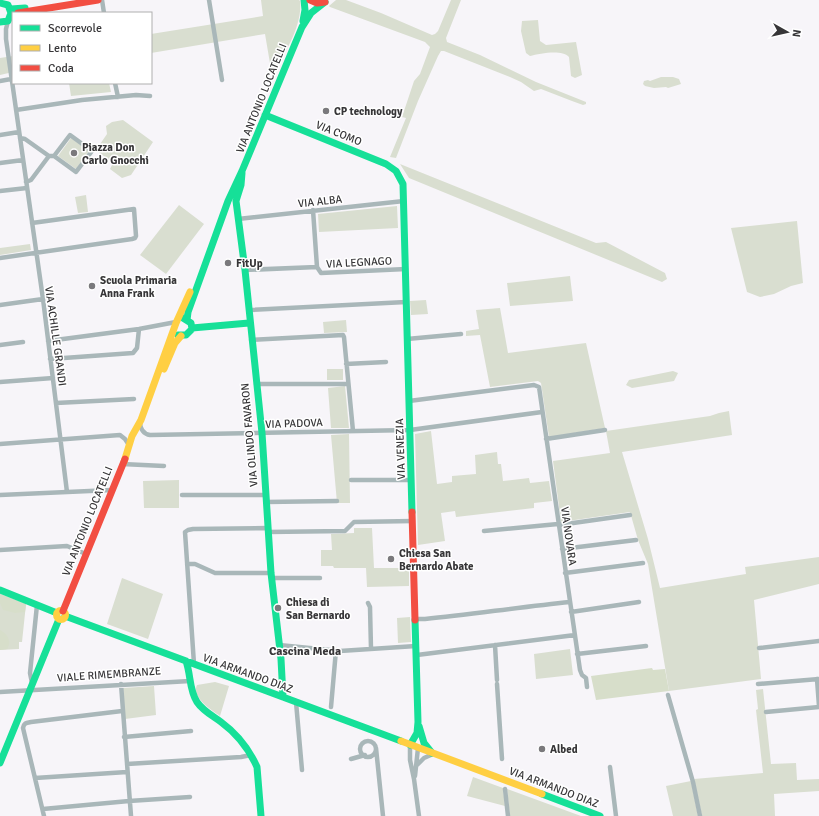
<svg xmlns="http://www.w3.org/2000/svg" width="819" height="816" viewBox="0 0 819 816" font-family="Signika,sans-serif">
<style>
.green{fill:#d9ded0}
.forest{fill:#d7deca}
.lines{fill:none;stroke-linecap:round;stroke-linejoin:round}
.street{stroke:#a9b7b9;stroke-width:4.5}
.fast{stroke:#16e098;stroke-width:7}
.slow{stroke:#ffcf43;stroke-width:7}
.jam{stroke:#f24e42;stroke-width:7}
.poi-dot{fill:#7a797c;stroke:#fff;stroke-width:1.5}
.labels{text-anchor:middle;stroke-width:3;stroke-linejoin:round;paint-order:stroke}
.street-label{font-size:11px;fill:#373638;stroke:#fff}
.poi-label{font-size:11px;font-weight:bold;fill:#373638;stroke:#fff;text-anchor:start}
.neighbourhood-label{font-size:12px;font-weight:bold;fill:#373638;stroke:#fff}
</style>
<rect width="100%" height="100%" fill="#f7f5f9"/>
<!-- green -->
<path class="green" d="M261,0H299L300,1C303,25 284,55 272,75L265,34L151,53V34L263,16Z
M336,0H346L381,13L432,35L435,34L438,31L451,0H461L446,38L447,42L480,55L536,82L586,102V104L583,105L572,101L541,89L534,91L521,82L510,77L444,51H441L438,56L418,101L396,158L390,157L406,118L402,117L414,81L420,74L430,47L425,42L330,7L329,6Z
M538,20L540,41L546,45L576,42L582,75L575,78L571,76L569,57C561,49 540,54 530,56L526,53L521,31L522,21Z
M13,56V72L0,75V58Z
M661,77H673L679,79L681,84L668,88L666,87L654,88L645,86L643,84L644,81L648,80L650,81Z
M69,83H109L111,92L71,96Z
M123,120L153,142L131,175L122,178L110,169L113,163L96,150L107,134L106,126L112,122Z
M71,138L89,151L76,169L58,156Z
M400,164L596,243L606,242L665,273L667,279L662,282L409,178Z
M86,195L88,212L78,213L75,197Z
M179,205L204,224L166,274L140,255Z
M397,206L398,228L319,232L318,214Z
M797,221L803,283L791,286L774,294L760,297L747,292L731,228Z
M30,244L31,250L0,255V248Z
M570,276L573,301L510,306L507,283Z
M426,300L428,314L411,315L410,301Z
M500,308L508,353L586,343L605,428L549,437L541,383L538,381L490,387L480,335L466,336V331L479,329L476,310Z
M346,320L347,332L324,333L323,322Z
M327,369H343V380H327Z
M673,371L678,373L674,381L632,388L626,385L629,380Z
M345,386L349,428H331L328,388Z
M729,411L732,435L622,452L648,539L660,588L746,574L745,567L819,557V584L754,600L761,679L669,691L648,564L638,540L630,512L561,522L553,461L610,453L606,431L710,416L719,413Z
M431,431L437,484L452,482V476L476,474L475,455L497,452L498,464H501L503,481L529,478L530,483L549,481L552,501L534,503V508L456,517L455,511L441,513L445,541L418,545L415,434Z
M349,434L350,503H337L331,435Z
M179,480V508H144L143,481Z
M354,528H372L374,568H409V586L367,587L366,568H334L333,566H321V550H332L331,534L354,533Z
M122,578L163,594L148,639L107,624Z
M0,594L26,604L22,642H19V649L0,650Z
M410,617L411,642L398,643L397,618Z
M570,649L573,675L536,679L534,654Z
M215,682L229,686L220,716C211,710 191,697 197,685Z
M154,686L156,715L125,719L123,688Z
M763,689L771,764L796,763L797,780L819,779V791L774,794L775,816H702L694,779L763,773L756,710L758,709L756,690Z
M473,777L503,788L505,806L467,796Z
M691,781L698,816H673L666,786Z
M507,789L581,816H510Z"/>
<!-- forest -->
<path class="forest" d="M0,594L26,604L25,612L15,613L3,610L0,603Z
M0,630C8,634 12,642 7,649L0,650Z
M652,668L653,670L665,669L669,691L596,700L591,676Z"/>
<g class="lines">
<!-- street -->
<path class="street" d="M102,0L104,13
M209,0L222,80
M8,21L6,29V39L43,299L67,492
M0,81L11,79
M115,83L118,97
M16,110L82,100L136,95L150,96
M0,135L19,132
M20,138L25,139L49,156L31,180L26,182
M49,156H54L76,172L92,151L70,135L54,156
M0,163L23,160
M0,191L27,188
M313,210L317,267
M238,219L404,201
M0,258L132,239L135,238L136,236L134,209L32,223
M317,267L321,273L406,269
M245,270L317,267
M0,305L43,299
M249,310L406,302
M407,339L461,334
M251,340L343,335L344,337L353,431
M48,341L139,329L176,322
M0,345L23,342
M50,359L133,353L137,348L139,329
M346,364L386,362
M0,382L53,378
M256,384H348
M409,401L534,385L539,387L580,670L582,675L586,678L587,687
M56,403L134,399
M140,422C140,429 144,434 150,435L410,430L542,412
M546,439L605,430
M0,444L120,435L125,439L129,445
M122,464L164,466
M351,480H411
M0,495L112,490
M182,495H265
M266,502L337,501
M559,525L630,515
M484,531L558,524
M268,532L345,531L354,522L413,521
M562,549L636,540
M0,550L67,546L86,554
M187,564H195L215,573H271
M565,573L643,563
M272,578H320
M368,603L370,607L371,649
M571,612L639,602
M416,619H425C473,614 521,607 570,602
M279,645L340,651L416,646
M495,645L497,680
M759,648L819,641
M577,654L646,646
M417,655L575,635
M194,664L185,532L188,530L193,529L268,528
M817,679L819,706
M32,683L30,673L37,605
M121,684L131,816
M497,684L502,759
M758,684L819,679
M0,692L190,681
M668,695L693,782L700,816
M296,702L302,770
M331,707L336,650
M766,712L819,707
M124,737L191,731
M360 749a8 8 0 1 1 16 0a8 8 0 1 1-16 0Z
M410,745V760L414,779L419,816
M376,748L383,816
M351,759L365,755
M127,764L241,757L251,755
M417,765L424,758L433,754
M610,767L616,816
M415,776L418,748
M35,778L127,772
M505,789L508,816
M43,809L129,801L190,797
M44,816L23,728C24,723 26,723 31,722L122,711"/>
<!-- fast -->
<path class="fast" d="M0,3L8,5L11,13L8,21L0,22
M11,9L25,8
M303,21L305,10L304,0
M265,115L386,164L396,171L403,184L412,512
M242,173L241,185L236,201L245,270L262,433L271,573L281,659L283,697
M187,320L188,312L228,201L242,171L302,27L311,13L325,2
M192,328L249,323
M178,335H186L192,329L191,323L183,318
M0,590L57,613
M65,616L401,741
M186,661C191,675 189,690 197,702C203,711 213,716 221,722C236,733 249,749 257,767L261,816
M419,726L424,743L432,753
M410,745L417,733L418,722L415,620
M0,763L59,619
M542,794L600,816"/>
<!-- slow -->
<path class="slow" d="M164,369L175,343L181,336
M124,462L132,436L141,420L176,323L190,292
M56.5 615a4.5 4.5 0 1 1 9 0a4.5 4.5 0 1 1-9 0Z
M401,741L542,794"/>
<!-- jam -->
<path class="jam" d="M310,0L317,3L325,2
M18,13L98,0
M412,512L415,620
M63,611L125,459"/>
</g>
<!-- markers -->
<g class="poi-dot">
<circle cx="326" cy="111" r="4"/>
<circle cx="74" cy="153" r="4"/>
<circle cx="228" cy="263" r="4"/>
<circle cx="92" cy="286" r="4"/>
<circle cx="391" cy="559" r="4"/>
<circle cx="278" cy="608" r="4"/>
<circle cx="542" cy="749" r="4"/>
</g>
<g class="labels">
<!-- street labels -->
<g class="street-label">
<text transform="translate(261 98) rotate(-68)" y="4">VIA ANTONIO LOCATELLI</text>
<text transform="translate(339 133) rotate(22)" y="4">VIA COMO</text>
<text transform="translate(320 201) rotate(-6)" y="4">VIA ALBA</text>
<text transform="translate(359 262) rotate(-3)" y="4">VIA LEGNAGO</text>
<text transform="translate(56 336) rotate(82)" y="4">VIA ACHILLE GRANDI</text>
<text transform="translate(294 423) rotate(-2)" y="4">VIA PADOVA</text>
<text transform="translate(249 435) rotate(-95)" y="4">VIA OLINDO FAVARON</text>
<text transform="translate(400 449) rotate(-92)" y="4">VIA VENEZIA</text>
<text transform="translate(87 521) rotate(-68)" y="4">VIA ANTONIO LOCATELLI</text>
<text transform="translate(569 536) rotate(82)" y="4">VIA NOVARA</text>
<text transform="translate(248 673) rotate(20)" y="4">VIA ARMANDO DIAZ</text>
<text transform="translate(109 674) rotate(-4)" y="4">VIALE RIMEMBRANZE</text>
<text transform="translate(554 787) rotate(21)" y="4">VIA ARMANDO DIAZ</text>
</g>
<!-- poi labels -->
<g class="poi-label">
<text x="334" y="115">CP technology</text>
<text x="82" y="151">Piazza Don<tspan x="82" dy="13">Carlo Gnocchi</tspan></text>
<text x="236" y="267">FitUp</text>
<text x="100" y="284">Scuola Primaria<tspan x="100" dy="13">Anna Frank</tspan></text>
<text x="399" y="557">Chiesa San<tspan x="399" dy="13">Bernardo Abate</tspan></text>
<text x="286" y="606">Chiesa di<tspan x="286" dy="13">San Bernardo</tspan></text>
<text x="550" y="753">Albed</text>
</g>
<!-- neighbourhood labels -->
<g class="neighbourhood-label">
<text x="305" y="655">Cascina Meda</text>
</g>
</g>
<!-- legend -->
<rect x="12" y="12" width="140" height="72" fill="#ffffff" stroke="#afafaf"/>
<rect x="20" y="25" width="20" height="6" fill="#16e098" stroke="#afafaf"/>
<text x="48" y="32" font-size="12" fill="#373638">Scorrevole</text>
<rect x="20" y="45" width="20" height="6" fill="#ffcf43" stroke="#afafaf"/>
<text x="48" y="52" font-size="12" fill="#373638">Lento</text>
<rect x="20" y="65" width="20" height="6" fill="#f24e42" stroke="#afafaf"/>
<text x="48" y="72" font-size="12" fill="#373638">Coda</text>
<!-- north arrow -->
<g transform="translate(787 32) rotate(98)" stroke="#ffffff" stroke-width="3" paint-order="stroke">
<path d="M0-3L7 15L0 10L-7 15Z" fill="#373638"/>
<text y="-6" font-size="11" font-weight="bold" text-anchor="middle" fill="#373638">N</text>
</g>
</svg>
